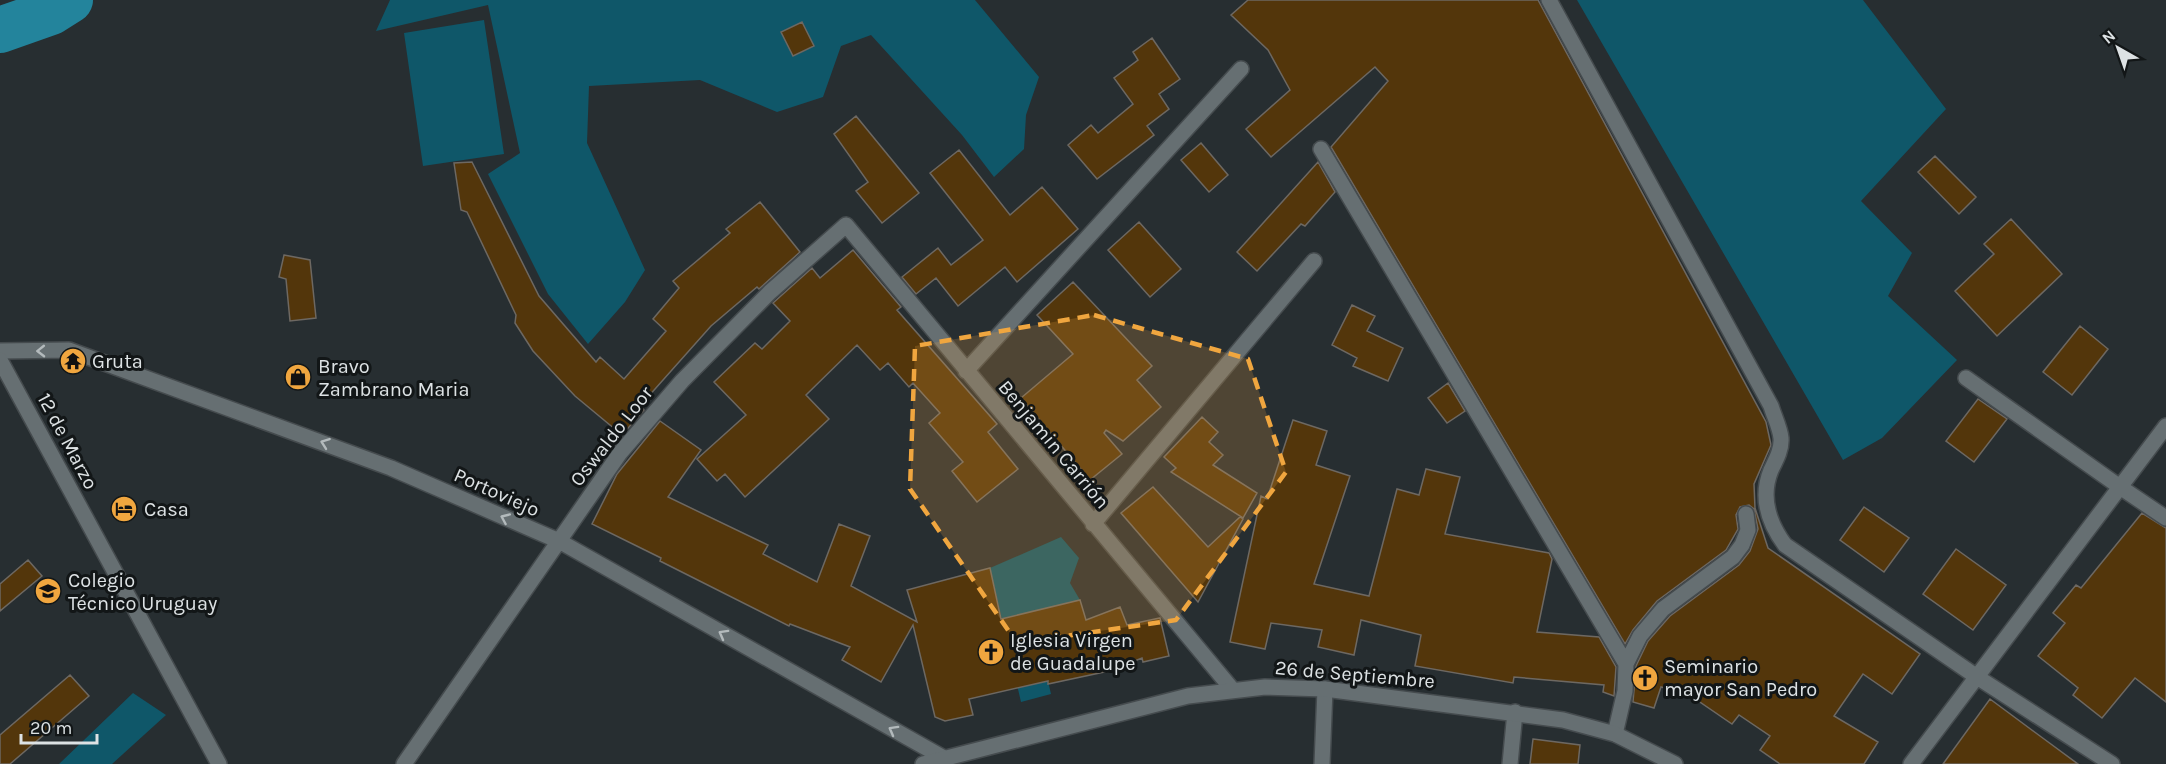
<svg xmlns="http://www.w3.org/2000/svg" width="2166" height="764" viewBox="0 0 2166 764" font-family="Karla,sans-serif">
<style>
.green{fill:#0f5769}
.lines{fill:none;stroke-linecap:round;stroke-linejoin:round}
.river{stroke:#23849c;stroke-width:46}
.building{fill:#53360b;stroke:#6d6862;stroke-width:1.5}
.minor-casing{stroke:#454b4e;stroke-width:18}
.tertiary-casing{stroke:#454b4e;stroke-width:18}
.minor{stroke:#666f72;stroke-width:15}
.tertiary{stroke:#666f72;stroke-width:15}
.oneway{stroke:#b3babc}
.marked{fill:#f0a63f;fill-opacity:0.2;stroke:#f0a63f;stroke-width:4.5;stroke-dasharray:12 8;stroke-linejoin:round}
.labels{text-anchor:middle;stroke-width:6;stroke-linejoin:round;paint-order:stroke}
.poi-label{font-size:20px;fill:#dde2e4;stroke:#121617;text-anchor:start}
.street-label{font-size:20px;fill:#dde2e4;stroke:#121617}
</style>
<rect width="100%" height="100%" fill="#272e31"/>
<!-- green -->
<path class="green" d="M390,0H975L1039,77L1026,115L1024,149L994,177L962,135L871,35L841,46L823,97L777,112L700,80L589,86L587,143L645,270L625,302L588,344L548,294L488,174L520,153L488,5L376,31Z
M1577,0H1863L1946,109L1861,201L1912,253L1888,296L1957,360L1882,438L1843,460Z
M484,20L504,154L423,166L404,33Z
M1061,537L1079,558L1070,583L1080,600L1032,612L1051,694L1021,702L990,568Z
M133,693L166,715L112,764H59Z"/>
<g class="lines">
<!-- river -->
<path class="river" d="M0,30L51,12L70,0"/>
</g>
<!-- building -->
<path class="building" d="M1248,0H1538L1766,422L1771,445L1754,484L1755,508L1768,548L1920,654L1892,694L1863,674L1834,716L1878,742L1864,764H1780L1760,750L1770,736L1739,715L1732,724L1688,694L1661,687L1654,708L1633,702L1636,666L1648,641L1670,616L1739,565L1750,551L1758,529L1754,509L1749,505L1740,507L1736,515L1738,529L1726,550L1657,601L1633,630L1625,644L1331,147L1388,81L1375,67L1271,157L1246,129L1290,90L1268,50L1231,15Z
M802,22L814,46L793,56L781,32Z
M1152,38L1180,79L1159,94L1169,109L1147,126L1154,135L1097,179L1068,145L1091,125L1098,133L1133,104L1114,78L1138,60L1133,52Z
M856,116L919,193L882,223L856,191L868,182L834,134Z
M1201,143L1228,175L1209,192L1181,160Z
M959,150L1010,215L1042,187L1078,229L1017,282L1005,267L958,306L936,278L916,294L902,277L938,248L951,265L983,240L930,173Z
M1935,156L1976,197L1959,214L1918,172Z
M472,162L539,296L596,362L600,357L624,379L666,331L653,319L679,288L673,281L730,233L726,229L760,202L800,252L759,289L757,287L711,326L647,398L649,399L642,408L644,410L622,435L575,396L533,351L515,323L516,315L467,212L461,210L454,163Z
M1318,162L1335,192L1305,226L1301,224L1257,271L1237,252Z
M2011,219L2062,274L1997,336L1955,291L1994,254L1984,244Z
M1139,222L1181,269L1150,297L1108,250Z
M853,250L901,307L897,310L997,424L988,432L1018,469L977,502L952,471L963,462L929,423L940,413L913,383L909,387L888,363L880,370L857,345L806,395L829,419L745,497L725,474L717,481L697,459L746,415L714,382L755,343L762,349L790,321L773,303L812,268L820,278Z
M284,255L310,260L316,318L290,321L286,279L279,277Z
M1073,282L1152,366L1137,380L1161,407L1123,441L1106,430L1104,433L1122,454L1090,480L1021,398L1073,354L1037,315Z
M1352,305L1375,316L1367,331L1403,348L1388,381L1353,366L1357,358L1332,345Z
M2080,326L2108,349L2072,395L2043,372Z
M1448,383L1465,411L1447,423L1428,398Z
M1978,399L2007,419L1974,462L1946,441Z
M1202,417L1218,432L1209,442L1223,455L1213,465L1257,493L1243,518L1171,472L1176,468L1164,457Z
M1293,420L1327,431L1316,465L1350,476L1314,584L1369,596L1397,489L1419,495L1426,469L1460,477L1445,534L1549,553L1552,559L1537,632L1599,637L1616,667L1614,696L1603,692L1604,685L1514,677L1513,683L1415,666L1421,635L1361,620L1354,655L1318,647L1322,630L1271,623L1265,649L1230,642L1261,496L1267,499Z
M660,421L701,450L668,497L768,545L763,554L817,582L839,524L870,536L851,586L917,622L907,590L990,568L1001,619L1080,600L1086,620L1120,607L1127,625L1160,618L1169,656L1143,662L1142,658L1109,671L1048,684V681L969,699L973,715L945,721L935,717L913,625L881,682L842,660L850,647L790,624L789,626L660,561L661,558L592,524L617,474Z
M1153,487L1208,547L1240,517L1243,519L1198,602L1121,513Z
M1864,507L1909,538L1884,572L1840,540Z
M2142,513L2166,528V702L2135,678L2102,718L2073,695L2078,688L2038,656L2065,623L2053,613L2076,585L2081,588Z
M1956,549L2006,585L1973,630L1923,594Z
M28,560L42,576L0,611V584Z
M70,675L89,696L10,764H0V735Z
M1990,699L2040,736L2078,764H1943Z
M1533,739L1580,745L1578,764H1530Z"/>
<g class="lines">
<defs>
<path id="minor" d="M1549,0L1771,406C1774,416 1780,428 1781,438C1782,449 1776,460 1771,470C1760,497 1768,522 1785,545L1977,677L2112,764
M1321,149L1626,664
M0,351L69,350L391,468L559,541L944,758
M966,371L1241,69
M2166,426L2120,487L2166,518
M1093,524L1314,261
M1615,734L1625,691L1626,664L1640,636L1663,609L1733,557L1742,545L1748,530L1746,514
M404,764L620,453L682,381L770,292L846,225L1232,689
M1322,764L1325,689
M1510,764L1515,712
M1911,764L2120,487L1966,378"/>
<path id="tertiary" d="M0,360L219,764
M923,764L1188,696L1265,687L1325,689L1563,720L1615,734L1675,764"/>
</defs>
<!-- minor casing -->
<use href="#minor" class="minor-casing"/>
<!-- tertiary casing -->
<use href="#tertiary" class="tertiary-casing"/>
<!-- minor -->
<use href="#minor" class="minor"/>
<!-- tertiary -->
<use href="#tertiary" class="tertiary"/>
</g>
<!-- one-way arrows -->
<defs><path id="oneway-chevron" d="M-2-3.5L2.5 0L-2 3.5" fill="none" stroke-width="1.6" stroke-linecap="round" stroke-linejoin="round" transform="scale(1.5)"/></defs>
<g class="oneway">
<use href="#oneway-chevron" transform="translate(41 351) rotate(179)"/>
<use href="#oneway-chevron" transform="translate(325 443) rotate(-160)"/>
<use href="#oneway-chevron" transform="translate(505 518) rotate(-156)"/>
<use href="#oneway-chevron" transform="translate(723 634) rotate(-151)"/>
<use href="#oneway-chevron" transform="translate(893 730) rotate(-151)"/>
</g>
<!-- marked area -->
<path class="marked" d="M1094,315L1248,359L1286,472L1176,620L1017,643L910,489L915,346Z"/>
<!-- icons -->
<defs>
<symbol id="temple-disc" viewBox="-11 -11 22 22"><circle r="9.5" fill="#f0a63f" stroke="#121617"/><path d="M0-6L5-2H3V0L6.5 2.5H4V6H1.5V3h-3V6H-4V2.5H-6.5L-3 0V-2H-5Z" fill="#111"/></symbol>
<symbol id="shop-disc" viewBox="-11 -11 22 22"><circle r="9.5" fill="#f0a63f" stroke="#121617"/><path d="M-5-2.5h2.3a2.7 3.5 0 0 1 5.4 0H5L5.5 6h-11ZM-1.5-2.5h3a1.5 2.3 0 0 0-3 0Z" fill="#111"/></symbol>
<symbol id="hotel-disc" viewBox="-11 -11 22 22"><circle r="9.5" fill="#f0a63f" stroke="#121617"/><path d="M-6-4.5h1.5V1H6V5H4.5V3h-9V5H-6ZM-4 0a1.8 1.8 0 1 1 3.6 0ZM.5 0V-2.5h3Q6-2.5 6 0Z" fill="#111"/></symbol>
<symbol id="school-disc" viewBox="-11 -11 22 22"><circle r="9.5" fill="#f0a63f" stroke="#121617"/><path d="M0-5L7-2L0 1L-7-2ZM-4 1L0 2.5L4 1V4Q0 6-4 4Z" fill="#111"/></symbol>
<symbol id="church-disc" viewBox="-11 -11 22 22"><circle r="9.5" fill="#f0a63f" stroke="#121617"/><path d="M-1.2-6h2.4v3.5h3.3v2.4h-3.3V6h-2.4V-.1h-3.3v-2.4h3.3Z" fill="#111"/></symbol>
</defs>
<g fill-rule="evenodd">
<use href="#temple-disc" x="58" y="346" width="30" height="30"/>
<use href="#shop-disc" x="283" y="362" width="30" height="30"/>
<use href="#hotel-disc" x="109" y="494" width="30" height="30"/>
<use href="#school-disc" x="33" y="576" width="30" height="30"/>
<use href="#church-disc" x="976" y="637" width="30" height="30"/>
<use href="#church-disc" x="1630" y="663" width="30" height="30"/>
</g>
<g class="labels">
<!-- poi labels -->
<g class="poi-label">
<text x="92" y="368">Gruta</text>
<text x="318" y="373">Bravo<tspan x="318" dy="23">Zambrano Maria</tspan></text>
<text x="144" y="516">Casa</text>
<text x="68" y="587">Colegio<tspan x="68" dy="23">Técnico Uruguay</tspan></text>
<text x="1010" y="647">Iglesia Virgen<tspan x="1010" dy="23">de Guadalupe</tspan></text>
<text x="1664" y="673">Seminario<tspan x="1664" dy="23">mayor San Pedro</tspan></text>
</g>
<!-- street labels -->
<g class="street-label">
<text transform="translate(611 436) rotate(-52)" y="7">Oswaldo Loor</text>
<text transform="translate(68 441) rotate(62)" y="7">12 de Marzo</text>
<text transform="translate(1054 444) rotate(50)" y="7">Benjamin Carrión</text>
<text transform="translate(497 492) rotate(24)" y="7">Portoviejo</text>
<text transform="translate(1355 674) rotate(5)" y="7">26 de Septiembre</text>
</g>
</g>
<!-- north arrow -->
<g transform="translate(2118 48) rotate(320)" stroke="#121617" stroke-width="4.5" paint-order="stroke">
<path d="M0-4.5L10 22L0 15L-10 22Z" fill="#dde2e4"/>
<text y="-9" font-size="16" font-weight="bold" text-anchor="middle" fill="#dde2e4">N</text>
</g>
<!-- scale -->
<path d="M21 734v9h76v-9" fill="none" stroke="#dde2e4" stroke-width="3"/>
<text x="30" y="734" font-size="18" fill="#dde2e4" stroke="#121617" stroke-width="4.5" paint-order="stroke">20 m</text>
</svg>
